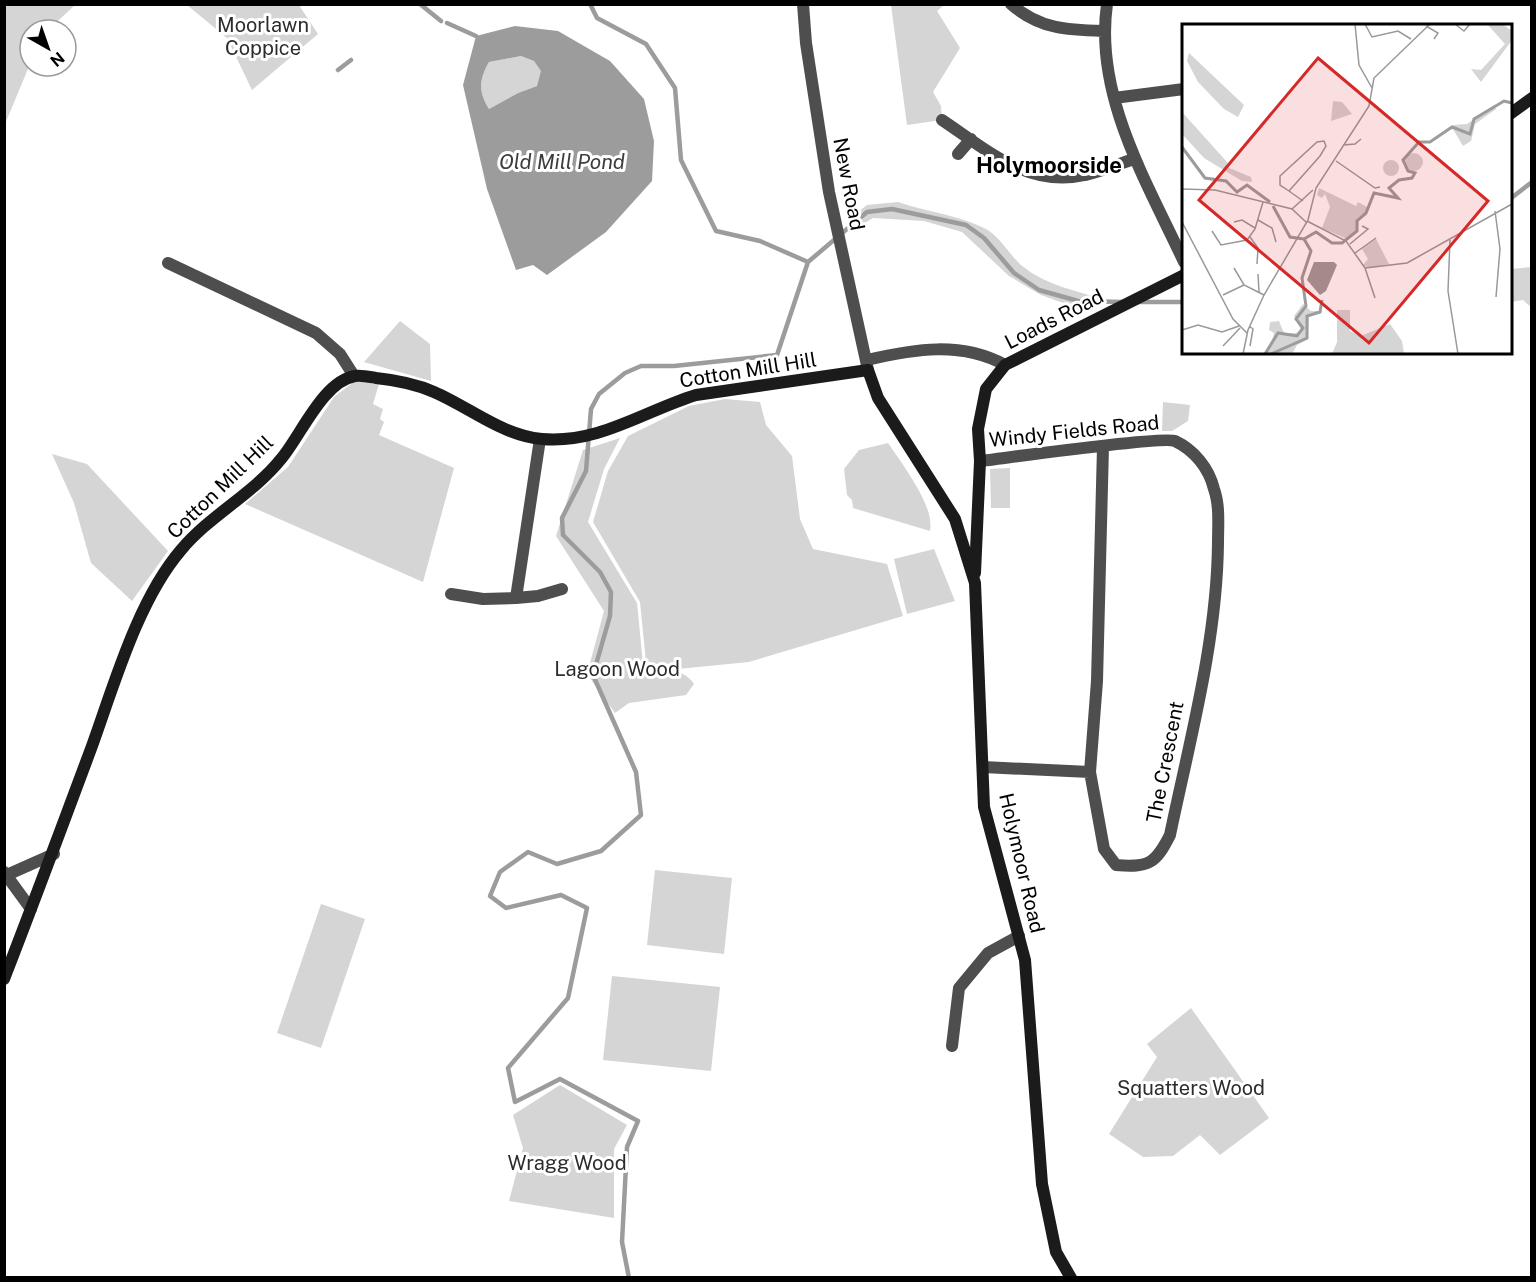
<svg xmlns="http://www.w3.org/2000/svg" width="1536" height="1282" viewBox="0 0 1536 1282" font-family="'Public Sans',sans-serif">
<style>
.green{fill:#d5d5d5}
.water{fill:#9c9c9c;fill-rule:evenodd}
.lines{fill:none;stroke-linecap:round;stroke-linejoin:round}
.stream{stroke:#9c9c9c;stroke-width:4.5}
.street{stroke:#4e4e4e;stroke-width:12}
.secondary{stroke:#1b1b1b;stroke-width:12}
.labels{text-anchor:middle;stroke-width:6;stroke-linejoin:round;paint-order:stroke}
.park-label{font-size:20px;fill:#2c2c2c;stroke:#fff}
.street-label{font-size:20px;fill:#000;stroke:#fff}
.water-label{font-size:21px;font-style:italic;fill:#3d3d3d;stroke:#fff}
.quarter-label{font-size:22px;font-weight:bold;fill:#000;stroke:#fff}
.inset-river{fill:none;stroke:#9c9c9c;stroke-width:3}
.inset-road{fill:none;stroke:#999;stroke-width:1.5}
.view{fill:#d62828;fill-opacity:0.15;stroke:#d62828;stroke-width:3}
.inset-edge{fill:none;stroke:#000;stroke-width:3}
</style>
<rect width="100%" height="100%" fill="#fff"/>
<!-- green -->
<path class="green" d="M5,4L75,5L48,30H30V64L5,124Z
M187,5H299L318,34L252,90L227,38Z
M891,5H944L937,11L960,48L933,92L941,106L942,120L907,125Z
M521,56L534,61L542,71L537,86L518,93L489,109C478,91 479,80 489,62Z
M898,202C927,212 959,215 986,229C1000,237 1009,254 1021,265C1045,285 1077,291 1106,300L1085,311L1041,295L1009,276L962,232L924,221L873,218L850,232L847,220L867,205Z
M1531,267V307L1523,300L1511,302V269Z
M400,321L430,344L431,381L364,362Z
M355,381L379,384L373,404L383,409L380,419L384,422L379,435L454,468L423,582L245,504L288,467L334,397Z
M725,399L760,402L766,425L792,456L800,519L813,549L887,564L903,616L749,662L647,672L640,602L593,522L608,471L628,436L689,406Z
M1163,402L1190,405L1188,421L1172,431H1162Z
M620,438L604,469L588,522L637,603L644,674C662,672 683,666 694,684L686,695L629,703L615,713L587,674L604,611L556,536L583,450Z
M888,443C902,464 935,506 930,531L853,508L852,500L847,495L844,469L859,450Z
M52,454L87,464L168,551L132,601L91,563L74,503Z
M1010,468V508H991L990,469Z
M934,549L955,601L907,614L894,559Z
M655,870L732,878L724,954L647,945Z
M321,904L365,919L321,1048L277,1033Z
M612,976L720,987L711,1071L603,1060Z
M1191,1008L1269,1118L1220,1155L1200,1135L1173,1156L1143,1157L1109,1134L1157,1057L1147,1044Z
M560,1085L627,1125L614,1149V1218L509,1201L523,1148L513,1115Z"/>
<!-- water -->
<path class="water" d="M515,26L558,31L610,61L644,99L654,141L652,181L606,232L547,275L533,265L516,270L487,189L463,85L476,36ZM521,56L534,61L541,71L537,86L518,93L489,109C478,91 479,80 489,62Z"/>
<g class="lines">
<!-- stream -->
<path class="stream" d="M420,4L441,21
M590,4L597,18L646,44L675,88L681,160L716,231L760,241L808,262L777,355L674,366H641L625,373L599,394L591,409L586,471L562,518L563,535L600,572L611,592L610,616L593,675L636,772L641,815L601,851L557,864L528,852L500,872L490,896L506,908L561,895L587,908L568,998L508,1068L515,1102L560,1079L638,1121L627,1147L622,1242L629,1278
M447,23L476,36
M338,70L351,60
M1510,199L1532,182
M808,262L867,212L892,209L966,225L984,238L1014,273L1039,290L1078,301L1124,302
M1138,302H1184"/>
<!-- street -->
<path class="street" d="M803,4L806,43L829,192L868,370
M1011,4C1039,29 1068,30 1103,31
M1107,4C1094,96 1147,182 1184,262
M1114,98L1184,89
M942,120C987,150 1028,188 1085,175C1101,172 1118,164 1134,159
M958,154L971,139
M168,263L316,333L340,354L354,376
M867,360C914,349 961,341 1005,365
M540,439L516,598L538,596L562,589
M980,461C1006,458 1163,436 1175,441C1194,450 1209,468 1214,489C1220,506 1218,525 1218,543C1217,641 1190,739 1170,835C1156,863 1149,868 1116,865L1104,849L1090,772L1097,681L1103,447
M451,594L483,599L516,598
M983,767L1090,772
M4,872L31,909
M9,874L54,854
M952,1046L959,988L988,953L1019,936"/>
<!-- secondary -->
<path class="secondary" d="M1510,114L1532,98
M975,573L980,461L978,429L986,389L1005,365L1184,275
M4,979C34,902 63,824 92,746C114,685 138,600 181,550C209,516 253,494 281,459C300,437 323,381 355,376C361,375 370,377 376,378C395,380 416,384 434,392C469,407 503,436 542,439C599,444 644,411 696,395L868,370L878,398L955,519L975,583L984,807L1025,960L1042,1184L1056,1252L1071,1278"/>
</g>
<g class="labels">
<!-- park labels -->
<g class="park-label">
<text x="263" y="32">Moorlawn<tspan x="263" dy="23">Coppice</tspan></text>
<text x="617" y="676">Lagoon Wood</text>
<text x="1191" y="1095">Squatters Wood</text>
<text x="567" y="1170">Wragg Wood</text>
</g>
<!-- street labels -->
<g class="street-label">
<text transform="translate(849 184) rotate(79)" y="7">New Road</text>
<text transform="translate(1054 319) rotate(-27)" y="7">Loads Road</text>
<text transform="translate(748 370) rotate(-9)" y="7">Cotton Mill Hill</text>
<text transform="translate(1074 431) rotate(-6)" y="7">Windy Fields Road</text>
<text transform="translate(220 487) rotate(-44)" y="7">Cotton Mill Hill</text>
<text transform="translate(1165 762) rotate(-79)" y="7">The Crescent</text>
<text transform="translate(1022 863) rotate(77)" y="7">Holymoor Road</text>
</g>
<!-- water labels -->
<g class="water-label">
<text x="562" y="169">Old Mill Pond</text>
</g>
<!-- quarter labels -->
<g class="quarter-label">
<text x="1049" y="173">Holymoorside</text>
</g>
</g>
<!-- overview -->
<g transform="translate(1182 24)">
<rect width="330" height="330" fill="#fff"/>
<path d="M305,0H320L330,7V16L299,58L289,45L299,46L323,20ZM7,29L62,81L56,93L42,85L16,58L5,37ZM151,77L160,78L170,90L149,97ZM312,81L314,85L293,100L289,117L281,122L271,105L263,107L272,101L285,100ZM0,88L45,138L47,144L69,153L70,158L60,157L22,134L0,110ZM223 138a9 9 0 1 1 18 0a9 9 0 1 1-18 0ZM201 144a8 8 0 1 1 16 0a8 8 0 1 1-16 0ZM137,164L174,182L176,178L185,183V190L177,195L176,208L165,215L140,204L148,183L143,170L140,174L135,171ZM194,215L207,240L187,244L181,241L186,235L180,225ZM121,280L129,287H141L127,293L126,315L115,321L110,330H81L89,322L92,309L87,306L88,298L97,297L102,309H114L119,306L112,292ZM155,286H168V307L179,312L208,300L220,317L222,330H150L155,318Z" fill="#d5d5d5"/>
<path d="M132,238H152L155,241L144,267L138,271L125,256Z" fill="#9c9c9c"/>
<path class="inset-river" d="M0,123L23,154L44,157L55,168L65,161L88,178M91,182L108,213L122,215M83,330L96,309L115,312L121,304L114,295L124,282L120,254L129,227L122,215L134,208L150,219H160L175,207V197L184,189L192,169L216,174L207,164L217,156L230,154L233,149L226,147L221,136L237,118H248L270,103L288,110L292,95L322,77L330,79M89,330L125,314V292L138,288L140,276"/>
<path class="inset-road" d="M173,0L177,41L190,64M183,0L190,13L216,7L229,15M273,0L282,7L288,0M244,2L256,9L252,15M161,121L173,120L179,115M154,137L193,164L198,163M0,165L33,166L110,185L125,199M107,167L138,132L144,122L142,117L135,118L98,152V161L107,167L121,177M110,185L131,166M313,187L318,225L314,273M76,196L90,204L94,218M125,197L164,217L183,244M0,198L51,295L65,309M52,198L60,196L73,204M30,207L39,221L65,216L73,205L81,178M68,213L76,224L75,240M268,216L266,267L276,330M168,220L186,205L180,202M173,229L194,214M52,244L62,261L82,271M183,244L225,239L330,180M183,244L193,274M76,250L77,268M41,271L62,261M67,302L71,305L68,322M0,306L16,301L40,308L57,302M41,322L58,304M61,330L66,306L82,271L126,196L134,164L187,82L192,54L248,0"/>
<path class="view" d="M136,34L306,177L187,319L17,176Z"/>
<rect width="330" height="330" class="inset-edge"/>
</g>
<!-- border -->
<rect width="1536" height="1282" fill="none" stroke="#000000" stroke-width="12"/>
<!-- north arrow -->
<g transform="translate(48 48) rotate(140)"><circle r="28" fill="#ffffff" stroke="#999999" stroke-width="1.5"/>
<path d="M0-4.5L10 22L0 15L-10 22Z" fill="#000000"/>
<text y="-9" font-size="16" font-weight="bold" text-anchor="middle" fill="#000000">N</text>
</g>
</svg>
